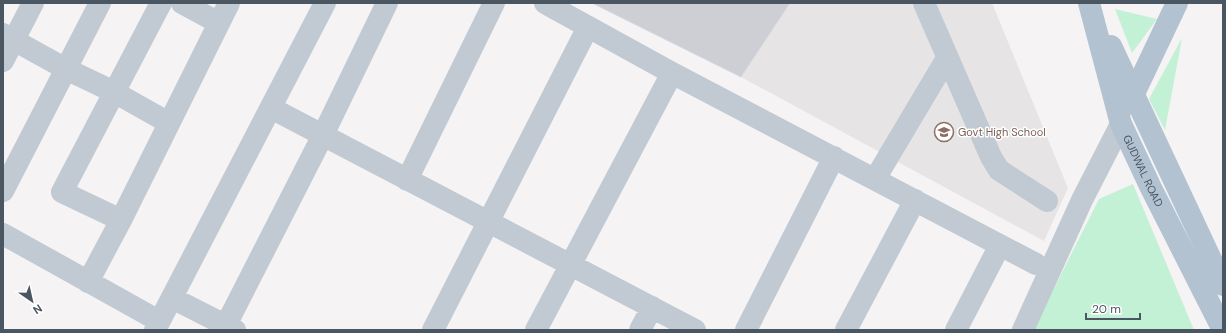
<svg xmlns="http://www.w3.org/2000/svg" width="1226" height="333" viewBox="0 0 1226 333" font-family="'DM Sans',sans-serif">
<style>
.education{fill:#e6e4e5}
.green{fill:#c3f1d5}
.building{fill:#cdcfd5;stroke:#d7d9de}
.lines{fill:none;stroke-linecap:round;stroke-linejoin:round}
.minor{stroke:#c1cad2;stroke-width:22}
.major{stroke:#b3c2d1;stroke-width:22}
.labels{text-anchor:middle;stroke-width:3;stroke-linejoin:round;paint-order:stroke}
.education-label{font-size:11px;fill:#785e54;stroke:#fff;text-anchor:start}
.street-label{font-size:11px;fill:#4a5661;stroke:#fff}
</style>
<rect width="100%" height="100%" fill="#f5f3f3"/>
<!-- education -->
<path class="education" d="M790,3H992L1068,188L1044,241L741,77Z"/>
<!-- green -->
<path class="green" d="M1115,9L1157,19L1132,53Z
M1182,38L1165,130L1149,99Z
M1133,184L1194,330H1033L1099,199Z"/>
<!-- building -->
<path class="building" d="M592,3H790L741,77Z"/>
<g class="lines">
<!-- minor -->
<path class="minor" d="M182,3L219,23
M545,3L672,73L1036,264
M924,3L991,157L999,170L1047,201
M3,34L66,69L114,92L169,123
M3,61L33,3
M271,108L695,330
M875,179L947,58
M407,180L494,3
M3,191L100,3
M121,220L229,3
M3,234L159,321
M88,282L121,220L62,192L161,3
M172,298L235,330
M226,325L323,135L387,3
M155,330L325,3
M433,330L588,27
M536,330L672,73
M640,330L652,307
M746,330L834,157
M846,330L915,200
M956,330L1000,245
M1023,330L1082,200L1121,124"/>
<!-- major -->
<g class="major">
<path id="s1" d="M1089,3L1121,124L1151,188L1223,330"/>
<path d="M1111,46L1223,285"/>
<path d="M1129,104L1177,3"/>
</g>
</g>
<!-- icons -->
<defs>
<symbol id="school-ring" viewBox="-11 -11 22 22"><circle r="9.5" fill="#fff" stroke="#8d6e63" stroke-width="1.5"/><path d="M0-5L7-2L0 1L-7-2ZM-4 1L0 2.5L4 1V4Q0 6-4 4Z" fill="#8d6e63"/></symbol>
</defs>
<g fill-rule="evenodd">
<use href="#school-ring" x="933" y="121" width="22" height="22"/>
</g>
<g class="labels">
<!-- education labels -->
<g class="education-label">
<text x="958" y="136">Govt High School</text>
</g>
<!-- street labels -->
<g class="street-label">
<text dy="4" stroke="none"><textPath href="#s1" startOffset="177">GUDWAL ROAD</textPath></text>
</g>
</g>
<!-- border -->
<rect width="1226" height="333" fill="none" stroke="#4a5661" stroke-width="8"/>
<!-- north arrow -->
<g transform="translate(32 301) rotate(146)" stroke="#ffffff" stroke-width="3" paint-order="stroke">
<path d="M0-3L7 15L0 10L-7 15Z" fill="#4a5661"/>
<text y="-6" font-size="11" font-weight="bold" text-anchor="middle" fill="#4a5661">N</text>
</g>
<!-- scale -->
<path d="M1086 313v6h54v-6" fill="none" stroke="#4a5661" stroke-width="2"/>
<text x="1092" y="313" font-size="12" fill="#4a5661" stroke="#ffffff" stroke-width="3" paint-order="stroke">20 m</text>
</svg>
